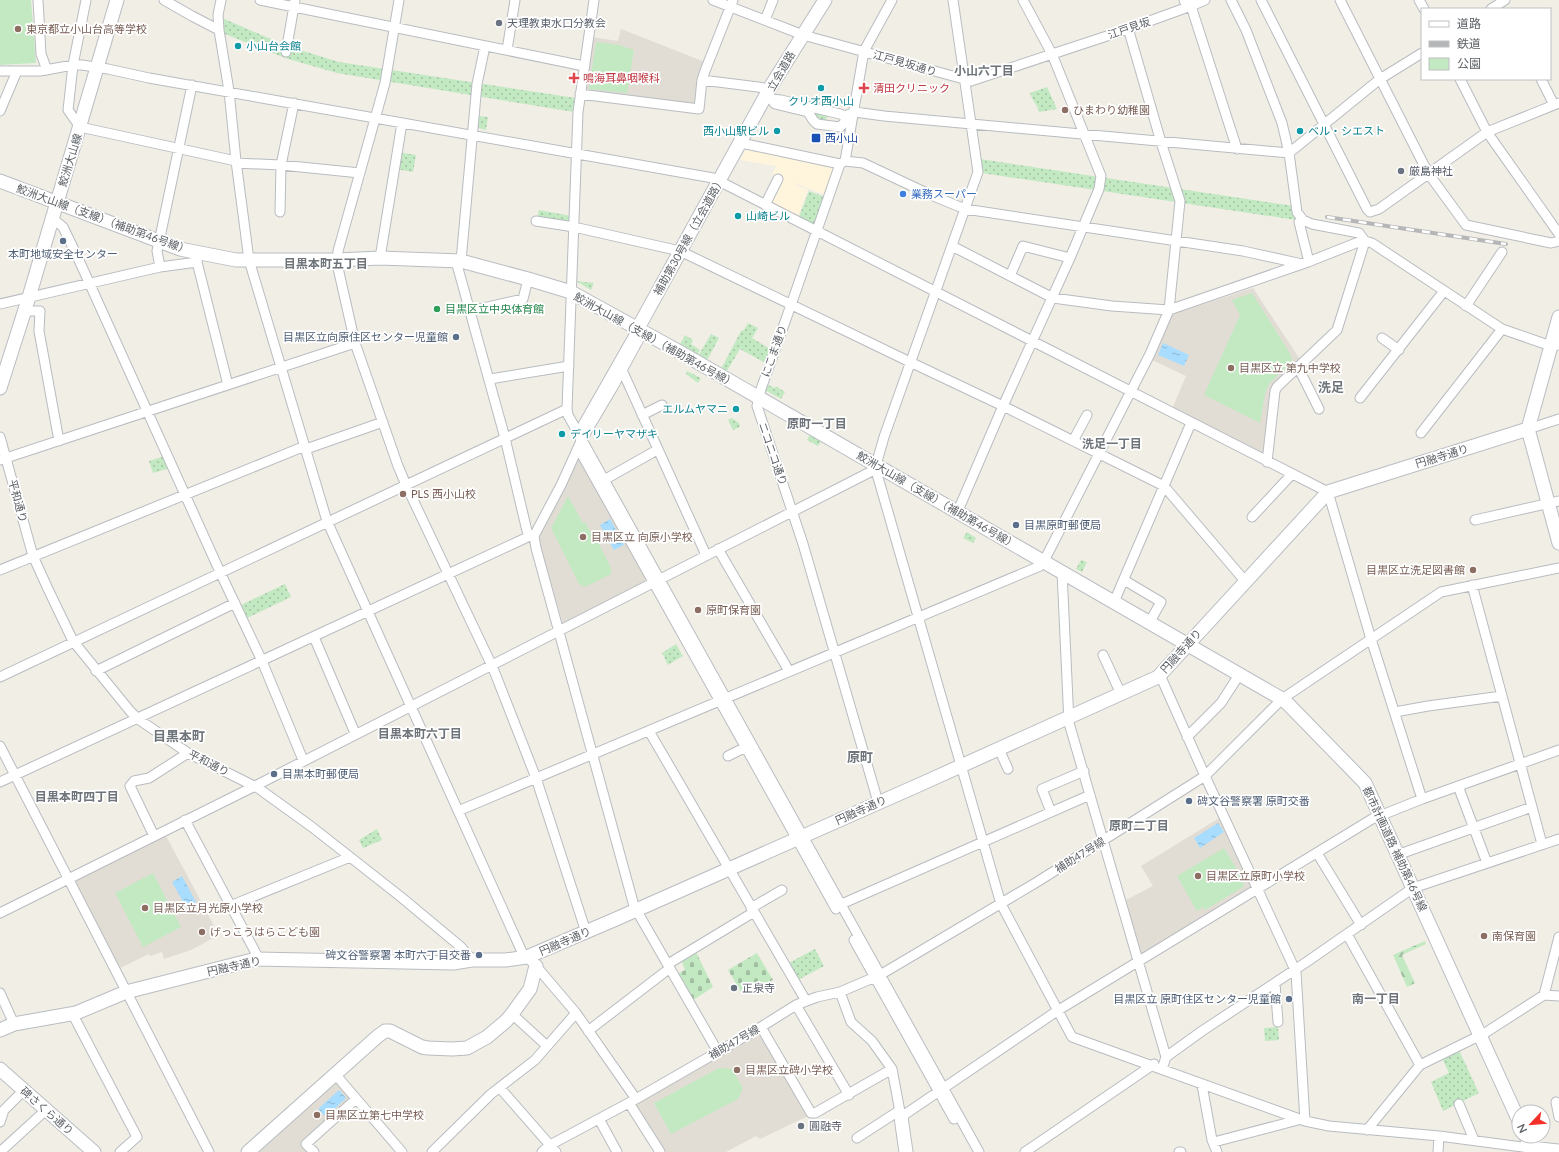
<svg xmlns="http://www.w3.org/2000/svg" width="1559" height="1152" viewBox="0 0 1559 1152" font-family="Lato,'Noto Sans JP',sans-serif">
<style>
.commercial{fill:#fff5dd}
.education{fill:#e1ddd4}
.green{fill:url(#green-dots)}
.forest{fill:url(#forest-firs)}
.cemetery{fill:url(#cemetery-stones)}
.pitch{fill:#c3e9c2}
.water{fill:url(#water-ripples)}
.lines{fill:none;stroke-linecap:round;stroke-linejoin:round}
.street-casing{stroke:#b8bcc0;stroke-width:11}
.secondary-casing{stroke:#b9bdc2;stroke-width:15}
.street{stroke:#fff;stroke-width:9}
.secondary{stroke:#fff;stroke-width:13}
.rail-casing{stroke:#b5b6b7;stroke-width:4}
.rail{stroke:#fff;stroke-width:2.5;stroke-dasharray:8;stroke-linecap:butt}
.worship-dot{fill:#6b7280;stroke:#fff;stroke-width:1.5}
.education-dot{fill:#8d6e63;stroke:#fff;stroke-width:1.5}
.culture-dot{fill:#0f9aa8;stroke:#fff;stroke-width:1.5}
.health-dot{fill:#e0444e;stroke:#fff;stroke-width:1.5}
.transit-dot{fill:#1a4fb4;stroke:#fff;stroke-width:1.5}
.shop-dot{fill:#3f7fe0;stroke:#fff;stroke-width:1.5}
.service-dot{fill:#5c6f8a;stroke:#fff;stroke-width:1.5}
.leisure-dot{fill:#2e9e5b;stroke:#fff;stroke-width:1.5}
.labels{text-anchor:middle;stroke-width:3.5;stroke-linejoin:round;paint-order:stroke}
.worship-label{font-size:11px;fill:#5b616d;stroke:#fff;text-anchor:start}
.street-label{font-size:11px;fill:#5d6267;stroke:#fff}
.education-label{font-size:11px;fill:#785e54;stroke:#fff;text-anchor:start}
.culture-label{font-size:11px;fill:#0d838f;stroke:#fff;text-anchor:start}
.health-label{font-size:11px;fill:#be3a42;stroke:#fff;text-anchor:start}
.transit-label{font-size:11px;fill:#164399;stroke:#fff;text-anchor:start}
.shop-label{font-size:11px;fill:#366cbe;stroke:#fff;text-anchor:start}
.service-label{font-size:11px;fill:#4e5e75;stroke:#fff;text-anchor:end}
.leisure-label{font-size:11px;fill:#27864d;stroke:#fff;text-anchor:start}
.neighbourhood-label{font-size:12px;font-weight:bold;fill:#6e7479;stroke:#fff}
.quarter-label{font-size:13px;font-weight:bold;fill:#6e7479;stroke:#fff}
</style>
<defs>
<pattern id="green-dots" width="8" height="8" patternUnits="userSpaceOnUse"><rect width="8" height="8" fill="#c3e9c2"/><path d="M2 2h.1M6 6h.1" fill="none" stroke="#a2c0a1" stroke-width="1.8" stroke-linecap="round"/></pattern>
<pattern id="forest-firs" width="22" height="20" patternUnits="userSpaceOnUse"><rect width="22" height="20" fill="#c3e9c2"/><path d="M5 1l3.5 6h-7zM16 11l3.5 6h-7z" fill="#a2c0a1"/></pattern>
<pattern id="cemetery-stones" width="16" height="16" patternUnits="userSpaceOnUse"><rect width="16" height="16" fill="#c3e9c2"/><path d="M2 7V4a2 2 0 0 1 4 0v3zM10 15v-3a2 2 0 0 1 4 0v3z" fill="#a2c0a1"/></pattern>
<pattern id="water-ripples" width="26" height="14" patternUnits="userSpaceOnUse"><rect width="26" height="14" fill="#a8ddff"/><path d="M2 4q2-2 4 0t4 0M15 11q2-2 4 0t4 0" fill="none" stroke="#8cb7d2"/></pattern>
</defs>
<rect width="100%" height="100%" fill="#f1eee6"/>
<!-- commercial -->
<path class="commercial" d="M747,148L837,166L826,195L786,180L808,190L797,219L768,204L779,181L783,179L772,175L776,166L740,160Z"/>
<!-- education -->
<path class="education" d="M621,29L705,62L697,103L692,107L587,92L585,89L592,37L618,41Z
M1253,288L1301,361L1272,390L1265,455L1172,409L1186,376L1150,359L1170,315Z
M577,457H581L647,578V581L563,624L539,542L542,531Z
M1221,817L1254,887L1142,955H1140L1124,901L1153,886L1141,866Z
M165,834L219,935L191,950L164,959L162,952L150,956L149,954L118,969L71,881Z
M756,1035H761L808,1116L760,1139L756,1136L726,1152H662L632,1104Z
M337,1081L351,1099L302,1144L309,1152H259Z"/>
<!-- green -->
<path class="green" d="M222,18L287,46L339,62L576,98L574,112L337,73L285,58L225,34Z
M1047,87L1057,109L1039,112C1038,105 1032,101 1030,93Z
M813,110L825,113L827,116L826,121H822L814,118Z
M478,116L488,117L486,130L478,128Z
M398,152L416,155L413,172L396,169Z
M980,159L1294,206L1296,220L982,173Z
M809,191L825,197L814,227L798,219Z
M539,210L571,216V225L537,220Z
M576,281L594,283L591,290Z
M748,323L758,328L752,338L772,350L767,364L740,349L725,374L720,371L741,331L744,330Z
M711,334L719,338L706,362L697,358Z
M685,335L693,340L691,344L700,350L695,358L678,348Z
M687,371L701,378L698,383L686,374Z
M766,384L775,388L776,386L785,392L781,399L763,389Z
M732,418L739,423L740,427L733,430L728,420Z
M811,433L822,440L818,446L807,440Z
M165,456L170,468L153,473L149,461Z
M967,532L976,538L973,543L963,538Z
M1081,560L1087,562L1082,572L1076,569Z
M285,584L291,597L245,619L239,606Z
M676,644L683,656L668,665L662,653Z
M377,829L382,840L363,848L359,840Z
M815,949L824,966L796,981L787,964Z
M1278,1027L1279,1040L1265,1041L1264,1028Z
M1458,1048L1479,1093L1443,1111L1431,1082L1449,1073L1441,1056Z"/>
<!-- forest -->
<path class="forest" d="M1425,941L1426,944L1402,955L1415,983L1407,987L1393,955Z"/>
<!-- cemetery -->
<path class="cemetery" d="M696,952L713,987L692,1001L677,974L685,970L682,962L686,957Z
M757,953L773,980L758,988L755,983L741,992L728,970Z"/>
<!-- pitch -->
<path class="pitch" d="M0,0H31L36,63L0,65Z
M596,42L619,45L634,50L627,93L589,89Z
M1252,293L1291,355L1292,361L1269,384L1265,394L1260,423L1204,395L1240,315L1232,300Z
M568,496L583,523L585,522L592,535L594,534L611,568V574L585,587L579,584L551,528Z
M1224,848L1244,881L1243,887L1205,910L1203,907L1197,911L1177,876Z
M153,873L181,927L143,947L115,893Z
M719,1068L732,1069L743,1088L738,1099L671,1134L654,1103Z"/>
<!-- water -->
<path class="water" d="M1163,343L1189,355L1184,366L1158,355Z
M610,519L624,545L614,550L600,525Z
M1218,823L1224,832L1200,848L1194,838Z
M182,876L196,902L186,907L172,882Z
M339,1090L346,1098L326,1117L318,1109Z"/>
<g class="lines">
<defs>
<path id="street" d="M38,0L41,54L47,70
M86,0L73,65L68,110L80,127L236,161
M164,0L192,16L219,30
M221,0L218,15L219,30L229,91L236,161L249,260L327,521L522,952L536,966L576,1013L636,1099
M260,0L584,66
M399,0L385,83L338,251V268L355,343L398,466L406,485L493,668L536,778L586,932
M594,0L578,112L567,409L568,415L979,1152
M713,0L803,35L971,81L1119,32L1191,6L1205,0
M953,0L978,172L884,437L876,465L877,474L1001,904L1072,1037L1305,1121L1329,1126L1439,1136L1530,1148
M1231,0L1246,30L1282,123L1289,153L1297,212L1303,220L1312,224L1359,233L1365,241
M1261,0L1367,209L1370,212L1379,209L1487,132L1559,103
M1340,0L1428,173L1466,225L1551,243L1559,241
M1419,0L1424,9
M1191,6L1237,149
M1491,9L1505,0
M765,20L773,0
M507,50L515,0
M286,52L295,0
M0,71H40L73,65H82L108,69L149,78L713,178L1328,492L1371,639L1422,799
M1460,79L1487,132L1559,234
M1541,79L1554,105
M702,80L758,87L763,88L768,94
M580,94L699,109L702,80L705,71L733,0
M771,99L781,100L840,114L845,116V122L840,127L817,124L813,120L808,112L775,104Z
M0,111L17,71
M845,116L855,112L884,116L1289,153L1380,79L1422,53
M741,143L840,164L845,161L863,163L931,195L965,209L1243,251L1302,264
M845,161L864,51L892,0
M236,163L281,165L360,173
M840,164L791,305L761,389L757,406L803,544L878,802
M765,205L778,179
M280,212L281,165L294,103
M52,218L63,227L78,258L220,572L262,661L303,760
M536,221L574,227L680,251L910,362L1003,406L1164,486L1245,581
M1299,222L1308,258V262
M952,246L1053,298L1112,306L1169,310L1308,262L1356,243L1365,241L1372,243L1502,329L1551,346L1559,345
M198,258L197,262L228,385
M380,258L402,123
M456,261L505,438L527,531L530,536
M461,261L477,84L485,46
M160,267L157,251L159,242L192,85
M1010,276L1023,246L1070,258
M0,304L160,267L197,262
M1466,306L1502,252
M24,311H40L39,331L59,441
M470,311L523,299L528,279
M638,328L580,430L581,453L836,909
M1382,338L1399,350
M639,339L613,387L581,441L561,485L534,536L536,548L634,906L718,1052
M1298,367L1319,409
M622,370L706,555
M490,379L569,366
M1360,398L1444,291
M642,415L662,405
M1528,429L1559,419
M1421,433L1502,329
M0,437L33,556L48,589L73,641L130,711L138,719L188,753L258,788L312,827L401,897L461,947L472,960
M1073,441L1087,415
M306,449L383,422
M0,460L355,343
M1267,462L1275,391L1277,387L1337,330L1365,241
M604,480L657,450
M957,513L1003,406L1070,258L1099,189L1101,176L1052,54L1023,0
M1252,517L1292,474
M1475,520L1559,501
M718,549L789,671
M0,570L305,446
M1062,572L1069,723L1166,1057
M1124,580L1161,602L1149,623
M1472,585L1542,844
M1114,602L1191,423
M314,637L355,733
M1103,655L1121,694
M96,671L235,603
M1160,675L1205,776L1296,972L1305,1121
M0,677L567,409
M1395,712L1428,706L1502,696
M649,731L806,1001
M1187,737L1221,703L1239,675
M0,746L209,1152
M999,749L1008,769
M728,756L746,747
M0,782L530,536H534
M1458,786L1487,863
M458,811L1040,566L1044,561L1150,354L1169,310L1180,201L1161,142L1128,28
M1051,812L1042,789L1084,771
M185,820L259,959
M154,836L130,786L134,781L149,778L188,753
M1317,853L1361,925
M1397,855L1532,807
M230,906L350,857
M837,906L1090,795
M751,908L782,890
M0,913L255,786L876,469
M1347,934L1420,1065
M854,940L954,1119
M668,964L754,912
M1275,983L1278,1022
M840,992L851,1022L872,1041L892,1069L901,1117L1057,1011L1372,819L1422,799L1559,750
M0,993L14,1024
M1544,995L1559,937
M796,1005L849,1095
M72,1013L137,1137L120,1152
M512,1014L547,1046
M761,1027L811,1113H815L892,1069
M588,1031L670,968
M1162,1069L1166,1057L1202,1031L1308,961L1413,888L1559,839
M335,1074L402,1152
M1202,1085L1212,1140L1217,1152
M500,1088L556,1152
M1556,1102L1559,1117
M629,1103L660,1152
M1459,1104L1474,1140
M599,1119L617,1152
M0,1122L4,1110L24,1090
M1367,1130L1420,1065L1485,1033L1544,995L1559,996
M857,1138L897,1112H900
M1214,1142L1298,1120
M0,1152L46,1110
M314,1152L306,1144L356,1099
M432,1152L491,1094L535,1060L576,1013
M542,1152L550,1145L636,1099L761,1027L796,1005L817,997L840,992L880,975L1037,882L1205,776L1282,699L1441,592L1559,568
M1025,1152L1154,1064
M1179,1152H1181
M1438,1152L1439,1136"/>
<path id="secondary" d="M1186,0L1191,6
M0,181L180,249L236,260H338L380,258L461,261L528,279L571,292L678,351L1282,699L1288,704L1365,783L1519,1121
M638,328L771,86L825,0
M0,388L29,297L117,0
M1528,429L1559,543
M1528,429L1559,317
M0,1030L14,1024L76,1013L126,992L256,959L453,963L472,960H506L527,957L616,919L921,784L1158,677L1328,492L1528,429
M0,1069L94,1152
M901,1117L906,1152
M1526,1136L1530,1148L1559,1151
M248,1152L378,1036L385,1031H390L422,1047L428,1048L452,1049L467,1048L487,1037L506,1021L512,1014L530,989L536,966"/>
</defs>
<!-- street casing -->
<use href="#street" class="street-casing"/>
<!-- secondary casing -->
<use href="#secondary" class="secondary-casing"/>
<!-- street -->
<use href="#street" class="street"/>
<!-- secondary -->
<use href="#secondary" class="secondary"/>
<defs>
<path id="rail" d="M1327,217L1506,244"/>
</defs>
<!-- rail casing -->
<use href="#rail" class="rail-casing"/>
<!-- rail -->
<use href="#rail" class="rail"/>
</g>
<!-- markers -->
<g class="worship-dot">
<circle cx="499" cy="23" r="4"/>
<circle cx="1401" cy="171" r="4"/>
<circle cx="734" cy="988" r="4"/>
<circle cx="801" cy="1126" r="4"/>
</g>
<g class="education-dot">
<circle cx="18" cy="29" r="4"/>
<circle cx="1065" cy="110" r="4"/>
<circle cx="1231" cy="368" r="4"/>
<circle cx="403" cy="494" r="4"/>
<circle cx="583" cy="537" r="4"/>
<circle cx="1473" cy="570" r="4"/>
<circle cx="698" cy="610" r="4"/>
<circle cx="1198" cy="876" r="4"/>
<circle cx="145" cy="908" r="4"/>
<circle cx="202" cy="932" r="4"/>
<circle cx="1484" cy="936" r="4"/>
<circle cx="737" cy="1070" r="4"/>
<circle cx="317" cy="1115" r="4"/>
</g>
<g class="culture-dot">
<circle cx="238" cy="46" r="4"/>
<circle cx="821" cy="88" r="4"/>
<circle cx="777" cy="131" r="4"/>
<circle cx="1300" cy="131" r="4"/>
<circle cx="738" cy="216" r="4"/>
<circle cx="736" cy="409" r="4"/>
<circle cx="562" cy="434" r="4"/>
</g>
<g class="health-dot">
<path d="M572 72h4v4h4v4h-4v4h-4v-4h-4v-4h4z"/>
<path d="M862 82h4v4h4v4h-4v4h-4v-4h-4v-4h4z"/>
</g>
<rect class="transit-dot" x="811" y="133" width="10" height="10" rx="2"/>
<circle class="shop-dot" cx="903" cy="194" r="4"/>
<g class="service-dot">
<circle cx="63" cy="241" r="4"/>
<circle cx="456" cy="337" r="4"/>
<circle cx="1016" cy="525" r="4"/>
<circle cx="274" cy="774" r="4"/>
<circle cx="1189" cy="801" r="4"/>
<circle cx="479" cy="955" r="4"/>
<circle cx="1289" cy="999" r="4"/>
</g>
<circle class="leisure-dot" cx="437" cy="309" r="4"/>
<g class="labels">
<!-- worship labels -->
<g class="worship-label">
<text x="507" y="27">天理教東水口分教会</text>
<text x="1409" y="175">厳島神社</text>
<text x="742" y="992">正泉寺</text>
<text x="809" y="1130">圓融寺</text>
</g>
<!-- street labels -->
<g class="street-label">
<text transform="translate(1129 28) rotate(-19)" y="4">江戸見坂</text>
<text transform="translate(905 63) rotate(16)" y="4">江戸見坂通り</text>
<text transform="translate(781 71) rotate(-60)" y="4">立会道路</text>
<text transform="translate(70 160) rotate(-73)" y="4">鮫洲大山線</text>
<text transform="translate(103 219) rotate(20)" y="4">鮫洲大山線（支線）（補助第46号線）</text>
<text transform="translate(689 236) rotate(-61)" y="4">補助第30号線（立会道路）</text>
<text transform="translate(655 340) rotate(29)" y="4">鮫洲大山線（支線）（補助第46号線）</text>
<text transform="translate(774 351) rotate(-70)" y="4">にこま通り</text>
<text transform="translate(773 454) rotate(71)" y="4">ニコニコ通り</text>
<text transform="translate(1442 456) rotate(-17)" y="4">円融寺通り</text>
<text transform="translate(937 500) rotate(30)" y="4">鮫洲大山線（支線）（補助第46号線）</text>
<text transform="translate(18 501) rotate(75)" y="4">平和通り</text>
<text transform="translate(1181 651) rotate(-48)" y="4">円融寺通り</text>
<text transform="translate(209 763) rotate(27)" y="4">平和通り</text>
<text transform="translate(861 810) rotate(-24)" y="4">円融寺通り</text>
<text transform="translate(1395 849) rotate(65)" y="4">都市計画道路 補助第46号線</text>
<text transform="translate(1080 855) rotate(-32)" y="4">補助47号線</text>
<text transform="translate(565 941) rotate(-23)" y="4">円融寺通り</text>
<text transform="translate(234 966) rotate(-12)" y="4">円融寺通り</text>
<text transform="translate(734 1042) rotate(-30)" y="4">補助47号線</text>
<text transform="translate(47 1111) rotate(41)" y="4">碑さくら通り</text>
</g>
<!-- education labels -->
<g class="education-label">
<text x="26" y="33">東京都立小山台高等学校</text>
<text x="1073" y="114">ひまわり幼稚園</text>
<text x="1239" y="372">目黒区立 第九中学校</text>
<text x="411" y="498">PLS 西小山校</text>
<text x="591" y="541">目黒区立 向原小学校</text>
<text x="1465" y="574" text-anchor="end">目黒区立洗足図書館</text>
<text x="706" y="614">原町保育園</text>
<text x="1206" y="880">目黒区立原町小学校</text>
<text x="153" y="912">目黒区立月光原小学校</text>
<text x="210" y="936">げっこうはらこども園</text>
<text x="1492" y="940">南保育園</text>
<text x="745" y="1074">目黒区立碑小学校</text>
<text x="325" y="1119">目黒区立第七中学校</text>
</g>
<!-- culture labels -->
<g class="culture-label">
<text x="246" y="50">小山台会館</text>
<text x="821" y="105" text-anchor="middle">クリオ西小山</text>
<text x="769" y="135" text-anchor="end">西小山駅ビル</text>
<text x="1308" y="135">ベル・シエスト</text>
<text x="746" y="220">山崎ビル</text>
<text x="728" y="413" text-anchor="end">エルムヤマニ</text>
<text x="570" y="438">デイリーヤマザキ</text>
</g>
<!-- health labels -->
<g class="health-label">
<text x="583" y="82">鳴海耳鼻咽喉科</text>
<text x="873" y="92">清田クリニック</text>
</g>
<!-- transit labels -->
<g class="transit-label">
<text x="825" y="142">西小山</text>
</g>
<!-- shop labels -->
<g class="shop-label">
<text x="911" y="198">業務スーパー</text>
</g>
<!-- service labels -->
<g class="service-label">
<text x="63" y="258" text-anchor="middle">本町地域安全センター</text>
<text x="448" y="341">目黒区立向原住区センター児童館</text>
<text x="1024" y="529" text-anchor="start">目黒原町郵便局</text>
<text x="282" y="778" text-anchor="start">目黒本町郵便局</text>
<text x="1197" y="805" text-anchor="start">碑文谷警察署 原町交番</text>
<text x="471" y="959">碑文谷警察署 本町六丁目交番</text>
<text x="1281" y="1003">目黒区立 原町住区センター児童館</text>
</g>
<!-- leisure labels -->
<g class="leisure-label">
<text x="445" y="313">目黒区立中央体育館</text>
</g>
<!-- neighbourhood labels -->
<g class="neighbourhood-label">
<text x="984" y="75">小山六丁目</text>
<text x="326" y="268">目黒本町五丁目</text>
<text x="817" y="428">原町一丁目</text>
<text x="1112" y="448">洗足一丁目</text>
<text x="420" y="738">目黒本町六丁目</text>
<text x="77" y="801">目黒本町四丁目</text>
<text x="1139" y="830">原町二丁目</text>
<text x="1376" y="1003">南一丁目</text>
</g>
<!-- quarter labels -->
<g class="quarter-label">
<text x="1331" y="392">洗足</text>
<text x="179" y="741">目黒本町</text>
<text x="860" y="762">原町</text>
</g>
</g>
<!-- legend -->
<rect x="1421" y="8" width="130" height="72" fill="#ffffff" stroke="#bec0c2"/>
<rect x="1429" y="21" width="20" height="6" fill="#ffffff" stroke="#bec0c2"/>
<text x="1457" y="28" font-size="12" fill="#5d6267">道路</text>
<rect x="1429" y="41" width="20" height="6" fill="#b5b6b7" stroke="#bec0c2"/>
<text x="1457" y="48" font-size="12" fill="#5d6267">鉄道</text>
<rect x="1429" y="58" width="20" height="12" fill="#c3e9c2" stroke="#bec0c2"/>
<text x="1457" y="68" font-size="12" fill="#5d6267">公園</text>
<!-- north arrow -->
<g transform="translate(1531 1124) rotate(244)"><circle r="19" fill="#ffffff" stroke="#bec0c2"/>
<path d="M0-3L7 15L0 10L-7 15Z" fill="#f3302a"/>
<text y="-6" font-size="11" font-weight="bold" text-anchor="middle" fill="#5d6267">N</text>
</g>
</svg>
